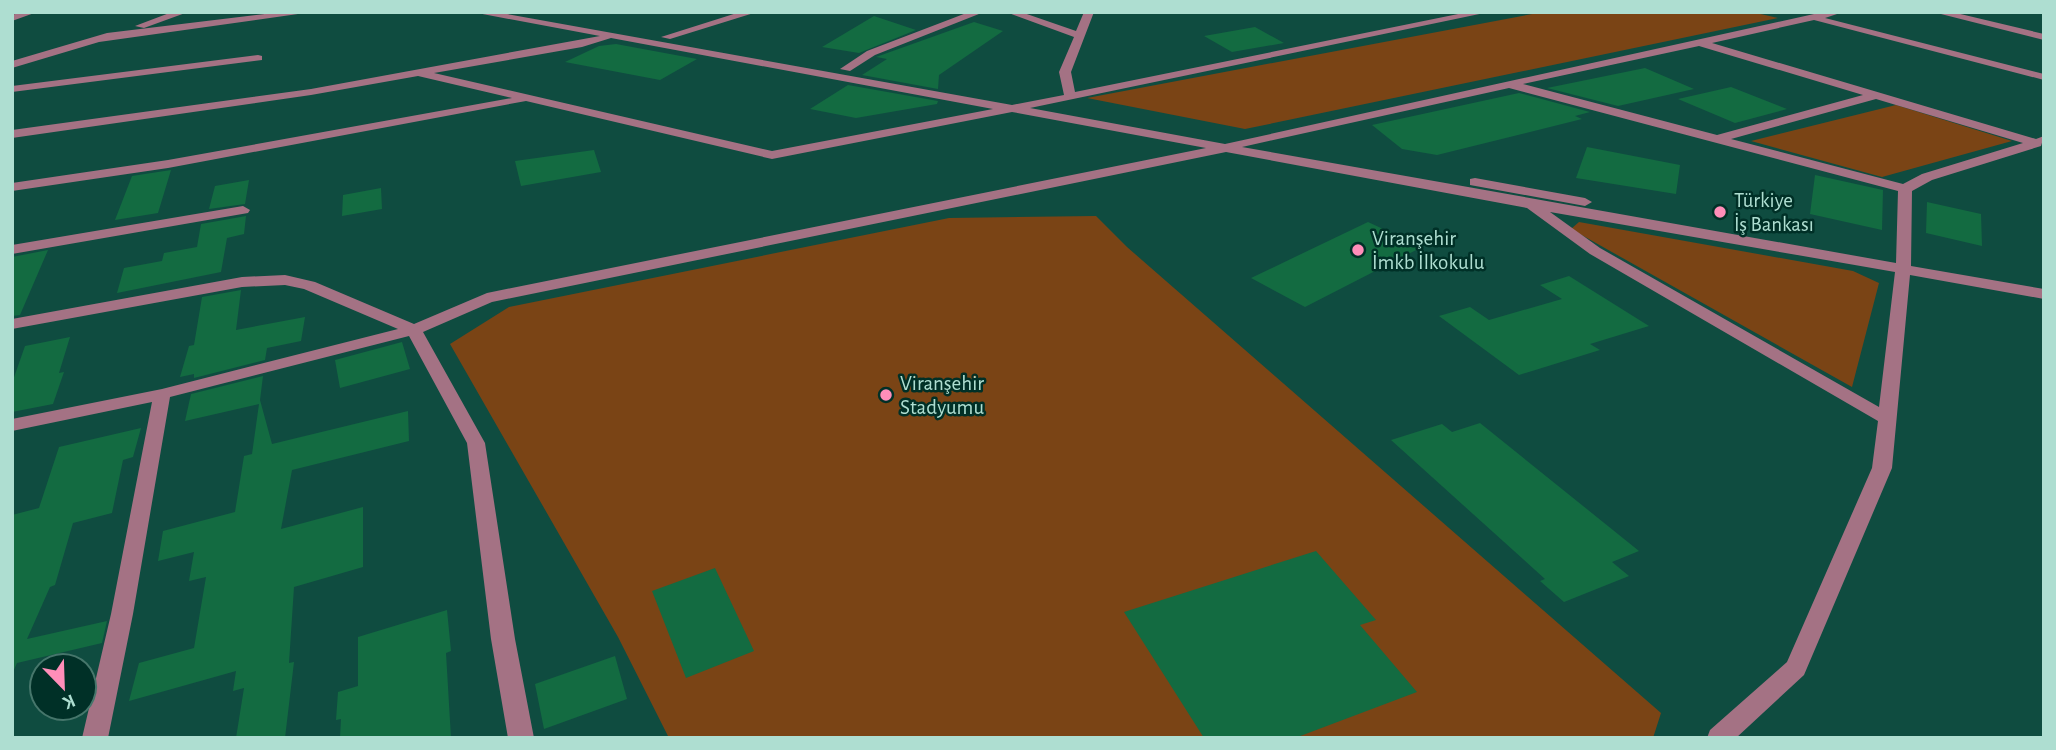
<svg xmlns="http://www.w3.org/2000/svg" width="2056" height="750" viewBox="0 0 2056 750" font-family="'Alegreya Sans',sans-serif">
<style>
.green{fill:#7a4415}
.building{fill:#136b41}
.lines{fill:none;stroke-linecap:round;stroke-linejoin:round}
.minor{fill:#a47284;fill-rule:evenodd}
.poi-dot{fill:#ff8eb9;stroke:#003027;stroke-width:2.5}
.labels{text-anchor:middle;stroke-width:5;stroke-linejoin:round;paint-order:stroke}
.poi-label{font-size:21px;fill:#aeded1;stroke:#003027;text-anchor:start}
</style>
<rect width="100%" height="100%" fill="#0f4c40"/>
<!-- green -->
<path class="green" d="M1543,12H1752L1778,18L1245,129L1087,98Z
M1896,105L2012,141L1882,177L1751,141Z
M1096,216L1127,247L1661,713L1653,738H669L618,637L450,344L509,307L949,218Z
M1579,222L1853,271L1879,283L1852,387L1571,229Z"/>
<!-- building -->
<path class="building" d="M874,16L916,30L859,53L822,47Z
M974,22L1003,31L939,75L938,89L862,75L887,59L876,57Z
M1255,27L1284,43L1232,52L1204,36Z
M616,44L697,59L660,80L565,62L599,46Z
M1645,68L1694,89L1618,106L1547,88Z
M848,85L938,101L937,104L856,118L810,109Z
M1731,87L1787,109L1735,123L1678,99Z
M1519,93L1590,112L1575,116L1582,119L1437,155L1402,149L1372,125Z
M1587,147L1680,165L1676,194L1576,178Z
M594,150L601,172L521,186L515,161Z
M171,170L158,213L115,220L132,176Z
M1815,175L1883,190L1882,230L1810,214Z
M249,180L245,204L209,209L215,186Z
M381,188L382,209L342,216L343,195Z
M1927,202L1981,214L1982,246L1926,233Z
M246,216L244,234L227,238L221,272L117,293L124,268L162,261L164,253L197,247L201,224Z
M1368,222L1422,247L1305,307L1251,278Z
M48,250L20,315L12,316V257Z
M1569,276L1649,326L1590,344L1600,350L1519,375L1439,316L1470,307L1489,320L1562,299L1540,285Z
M241,290L236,330L305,317L301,341L267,348L265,360L194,378V374L180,377L189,346L194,345L202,297Z
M70,337L59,373L64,372L53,404L12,412V383L25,346Z
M402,342L410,369L340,388L335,360Z
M263,376L260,400L272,444L408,411L409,441L292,470L281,529L363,507V567L294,587L289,663L294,662L285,738H236L244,688L233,691L236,671L129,701L139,663L194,648L206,577L189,581L194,552L158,561L163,531L235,512L244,456L252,454L259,404L185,421L191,394Z
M1480,423L1639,551L1612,562L1629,576L1564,602L1540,581L1545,579L1391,440L1442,424L1452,432Z
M141,428L133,457L123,460L112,513L73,523L55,585L50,587L27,639L107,621L102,643L17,663L12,674V515L39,508L59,447Z
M1316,551L1376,620L1360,625L1417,692L1295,738H1204L1124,612Z
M715,568L754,651L686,678L652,591Z
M447,610L451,651L446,653L451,738H340L341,719L336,720L338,692L358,686V637Z
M615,656L627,699L544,729L535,684Z"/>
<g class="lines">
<!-- minor -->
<path class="minor" d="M21,12H37L12,21V15Z
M172,12H188L144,28L135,26Z
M282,12H312L99,42L12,68V61L107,33Z
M472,12H496L1012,105L1064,95L1059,72L1074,37L1006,12H1021L1076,31L1084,12H1094L1071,72L1075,92L1468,12H1489L1030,108L1225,144L1823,12H1843L1825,18L2044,74V80L1814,20L1712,43L2036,139L2044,136L2041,146L1932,180L1912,191L1911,266L2044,289V299L1910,275L1892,468L1804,675L1736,738H1707L1710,730L1787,662L1872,468L1878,421L1590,254L1527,208L1226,152L492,302L423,332L485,443L515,639L534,738H508L491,639L467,443L409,336L170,397L133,614L108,738H82L111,614L152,402L12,431V419L162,389L398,329L304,289L285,285L242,287L12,329V319L242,277L285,275L315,282L414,324L487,293L1206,148L1012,112L772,159L526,101L168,168L12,191V183L168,160L512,98L418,76L311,95L12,138V130L311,89L600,36ZM611,38L993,109L772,151L434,73L582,47ZM1699,46L1863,95L1717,135L1523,84ZM1509,88L1898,191L1896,263L1242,147ZM1876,99L2023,143L1922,174L1903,184L1731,139ZM1550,212L1895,272L1879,407L1600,248Z
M740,12H757L670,39L661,37Z
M969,12H984L875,55L850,71L840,69L867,51Z
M1933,12H1952L2044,34V40Z
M258,55L262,56V60L12,92V86Z
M1475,178L1585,198L1592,202L1585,206L1470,185V179Z
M243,206L250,210L248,213L12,254V245Z"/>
</g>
<!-- markers -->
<g class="poi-dot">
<circle cx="1720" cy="212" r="7"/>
<circle cx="1358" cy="250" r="7"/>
<circle cx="886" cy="395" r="7"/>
</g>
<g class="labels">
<!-- poi labels -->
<g class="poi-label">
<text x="1734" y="207">Türkiye<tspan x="1734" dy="24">İş Bankası</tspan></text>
<text x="1372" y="245">Viranşehir<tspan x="1372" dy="24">İmkb İlkokulu</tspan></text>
<text x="900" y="390">Viranşehir<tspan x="900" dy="24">Stadyumu</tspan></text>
</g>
</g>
<!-- border -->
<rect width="2056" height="750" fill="none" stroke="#aeded1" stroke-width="28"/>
<!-- north arrow -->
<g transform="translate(63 687) rotate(157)"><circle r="33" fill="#003027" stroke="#46766b" stroke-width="2"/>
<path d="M0-5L12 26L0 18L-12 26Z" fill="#ff8eb9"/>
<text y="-10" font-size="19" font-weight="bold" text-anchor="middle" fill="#aeded1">K</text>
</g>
</svg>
